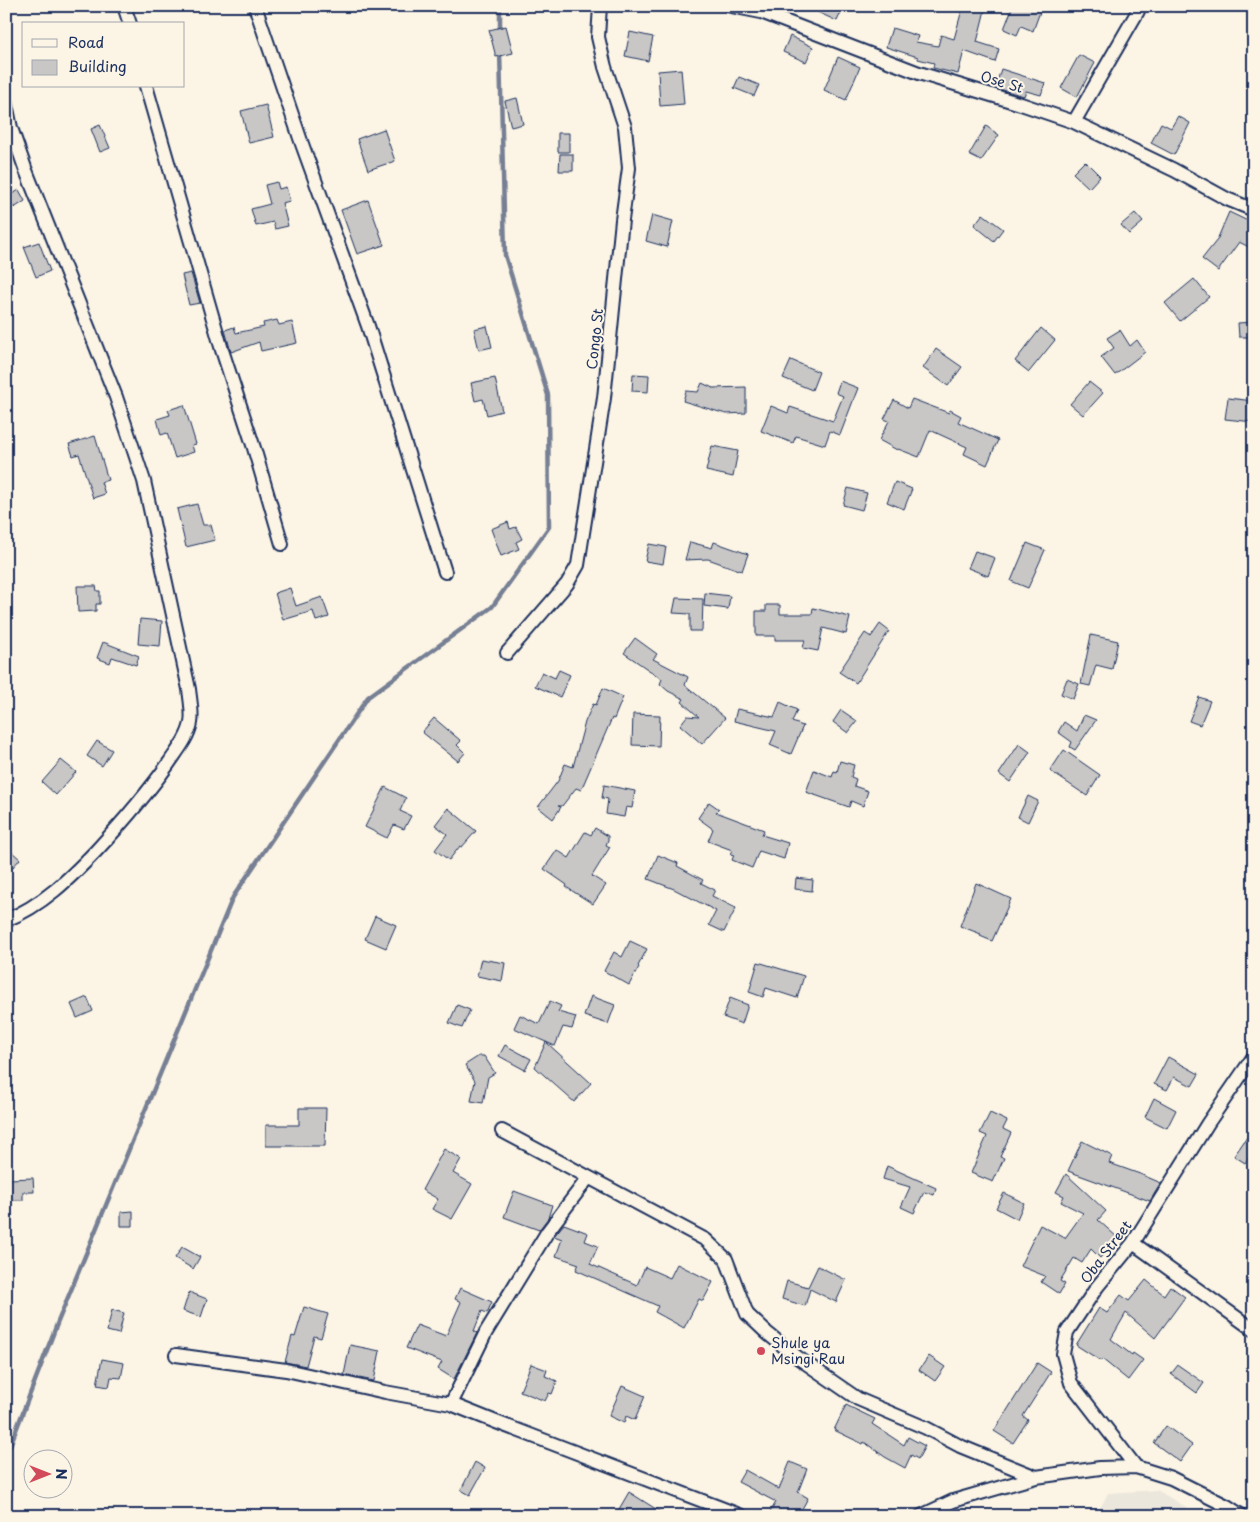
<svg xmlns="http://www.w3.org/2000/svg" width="1260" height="1522" viewBox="0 0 1260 1522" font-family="'Playpen Sans',sans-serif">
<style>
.built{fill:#ece7dc}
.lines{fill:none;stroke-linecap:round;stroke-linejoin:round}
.stream{stroke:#767f94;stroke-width:4.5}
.building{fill:#c8c7c6;stroke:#1b2f5e}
.minor-casing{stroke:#1b2f5e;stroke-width:16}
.minor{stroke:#fcf5e5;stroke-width:12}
.poi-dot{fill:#d1495b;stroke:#fcf5e5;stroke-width:2}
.labels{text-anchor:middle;stroke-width:4;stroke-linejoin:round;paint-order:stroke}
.street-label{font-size:14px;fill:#1b2f5e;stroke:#fcf5e5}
.poi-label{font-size:14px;fill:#1b2f5e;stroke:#fcf5e5;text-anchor:start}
</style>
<rect width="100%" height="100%" fill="#fcf5e5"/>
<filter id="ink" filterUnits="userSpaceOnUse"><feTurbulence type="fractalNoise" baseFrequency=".02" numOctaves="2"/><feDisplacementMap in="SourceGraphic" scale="10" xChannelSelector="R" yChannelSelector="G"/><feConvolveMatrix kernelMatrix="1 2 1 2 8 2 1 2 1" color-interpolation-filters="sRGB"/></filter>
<g filter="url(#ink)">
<!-- built -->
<path class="built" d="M1157,1490L1201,1516H1096L1108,1493Z"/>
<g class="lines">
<!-- stream -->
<path class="stream" d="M500,32V6
M6,1456L57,1324L233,897L368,697L492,607L549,527L548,395L505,255L500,50"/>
</g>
<!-- building -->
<path class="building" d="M804,6H844L837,21Z
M963,6H986L977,42L999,49L995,62L964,51L958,74L933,68L934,63L918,59V57L886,47L892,28L918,36L916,42L938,46L941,35L954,39Z
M1013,6H1035L1041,9L1033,31L1021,26L1017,35L1004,29Z
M506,26L513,53L496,57L489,30Z
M630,32L653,37L648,61L625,56Z
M790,36L813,47L806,62L783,52Z
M1079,55L1095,63L1077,97L1061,88Z
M838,57L860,67L846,100L824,90Z
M681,69L684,104L660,106L658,71Z
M1001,69L1045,83L1041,95L1026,91L1024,96L995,88Z
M739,77L759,85L754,96L734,88Z
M517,98L523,124L511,127L505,101Z
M266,105L274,137L249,143L241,111Z
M1178,116L1190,123L1174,155L1151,143L1161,123L1171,128Z
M100,125L110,148L100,152L91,129Z
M986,126L999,135L981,161L969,155Z
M384,129L395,161L368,170L357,139Z
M558,133H569V152H558Z
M560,154H573V171H559Z
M1085,161L1100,176L1089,188L1073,173Z
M277,182L279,189L286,187L290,201L282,203L288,226L275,229L273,222L256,226L251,209L270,204L265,185Z
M19,190L25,201L14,208L8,197Z
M368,200L384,245L357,254L341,210Z
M1229,212L1254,224V237L1249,247L1239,242L1218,271L1202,259L1217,240Z
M1135,213L1143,222L1129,234L1121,225Z
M983,214L1003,229L994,241L974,225Z
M652,215L673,221L667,247L646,241Z
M39,242L50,271L36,277L24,247Z
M191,273L200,303L189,305L182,275Z
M1194,279L1209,297L1180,321L1165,303Z
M277,320L279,325L292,322L297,343L261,351L259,342L231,352L225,330L234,327L236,333L264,327L263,323Z
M1254,322V337H1239L1238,323Z
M487,326L492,347L479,350L474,329Z
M1041,328L1055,340L1029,372L1015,361Z
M1120,330L1130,346L1137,340L1145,352L1115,375L1101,357L1114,348L1107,338Z
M936,349L962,367L948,386L923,368Z
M791,360L819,372L812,390L783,378Z
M633,374L649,375L648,392L632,391Z
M495,378L502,411L487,415L483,399L475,401L471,383Z
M840,381L858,388L840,435L830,431L825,445L796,436L793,443L761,431L771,406L788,413L790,407L833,421L843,396L836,393Z
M1089,382L1103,393L1083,415L1070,404Z
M702,383L713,388L746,387V413L726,414L683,401L686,391L698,392Z
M1228,398L1254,401V422L1225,419Z
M912,399L949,413L950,410L961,416L958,422L998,440L987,465L964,454L967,447L930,430L919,457L898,449L897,450L879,440L889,421L884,419L894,400L908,408Z
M184,405L196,444L192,445L194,452L175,458L167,433L161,435L157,419L170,415L168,410Z
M95,436L108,480L101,482L105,494L93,498L79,454L73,456L69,444Z
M712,446L738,451L733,477L706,471Z
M895,482L912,489L904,509L887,502Z
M848,488L867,493L862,510L843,505Z
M197,504L203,525H211L215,540L186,547L177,509Z
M508,522L510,529L516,527L522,539L516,542L519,549L501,556L491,529Z
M690,542L712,548L714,542L748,554L742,571L708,559L685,560Z
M1027,543L1045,550L1028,588L1011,581Z
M649,544L666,547L663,564L645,561Z
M975,551L995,558L988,576L968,568Z
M77,586H96L97,591H100V604H96V611L78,612Z
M290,588L296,606L322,597L329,617L316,621L313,611L283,620L275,593Z
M705,593L730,596L728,609L704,606Z
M676,598L703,599L702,631H690V614L673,613Z
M766,605H780V614H812L813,608L850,617L846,634L823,628L818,651L803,648L805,640H775V636H756V611H766Z
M140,619L162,621L160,646L138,644Z
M880,624L889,631L856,683L839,672L865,633L871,637Z
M1091,635L1118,641L1112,669L1096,665L1090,686L1081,684Z
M635,638L657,654L653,659L688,677L685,685L725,718L702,744L680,725L687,716L699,717L682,702L684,699L668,691L660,684L662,679L624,653Z
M103,642L139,656L136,665L112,657L110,663L97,658Z
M559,670L570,675L560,697L535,686L542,672L555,678Z
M1067,679L1079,684L1073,699L1061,694Z
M603,688L623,697L614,719L612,718L581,790L576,788L562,806H558L561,807L553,819L538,807L558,781L565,764L573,767L585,722L593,704L596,705Z
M1199,697L1210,701L1200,725L1189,721Z
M780,702L797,710L792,722L803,726L791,754L770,745L776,731L734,721L737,709L774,717Z
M841,710L857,721L848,733L833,722Z
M633,714L660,715L659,746L632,745Z
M1084,715L1096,720L1075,750L1070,747L1072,742L1058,732L1064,722L1077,731Z
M434,718L461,741L457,745L465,753L458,761L422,732Z
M97,741L112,750L102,766L87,756Z
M1019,744L1030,752L1010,782L999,774Z
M1064,750L1100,775L1087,796L1050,771Z
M61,760L76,772L56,795L42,782Z
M840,761L854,765L851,777L856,779L854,786L868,791L863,806L851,801L849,807L806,792L814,770L832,777L834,771L837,772Z
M604,785L635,791L632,808L626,807L624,817L606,814L608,799L602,798Z
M385,787L406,798L400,811L411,816L404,829L394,825L387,838L365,827Z
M1028,796L1038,801L1028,822L1018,817Z
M709,802L719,809L716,812L764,830L762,835L788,843L784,859L759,851L752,868L732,860L734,855L730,854L732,850L708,841L713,829L698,818Z
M448,808L476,831L462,847L460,846L449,860L435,850L447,834L435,825Z
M595,828L608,836V840L606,845L610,847L592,876L606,885L593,904L566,887L567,885L544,869L557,850L569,858L585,832L591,835Z
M12,852L20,859L6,875V858Z
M658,855L678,863L677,866L703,880L701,883L715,890L712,896L736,908L724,932L709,925L716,911L674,889L648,879Z
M796,878L813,880L812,891L795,889Z
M976,883L1011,899L992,941L980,936L981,934L960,926Z
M375,916L396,925L386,948L365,939Z
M630,941L647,949L638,966L639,967L629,985L604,971L614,952L622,957Z
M481,959L505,963L502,981L477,976Z
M758,962L804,976L797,998L766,988L763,997L749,992Z
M591,996L615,1005L608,1024L584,1016Z
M87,997L93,1011L77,1018L71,1004Z
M730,998L748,1005L742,1024L723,1017Z
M550,1001L561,1006L558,1012L576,1017L572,1029L563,1027L555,1046L514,1028L520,1015L539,1024Z
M457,1005L470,1010L462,1028L449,1023Z
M546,1042L591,1083L574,1102L535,1067Z
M505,1045L531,1059L525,1070L499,1056Z
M479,1056H484L495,1073L488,1077L483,1103L471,1101L475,1081L465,1065Z
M1168,1057L1199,1074L1192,1086L1174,1077L1167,1090L1154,1084Z
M1154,1098L1176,1110L1167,1128L1145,1117Z
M299,1108H326L325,1146H266V1125H299Z
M990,1113L1007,1121L1003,1129L1011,1133L1000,1157L1004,1158L993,1182L971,1173L987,1136L980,1133Z
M1254,1127V1150L1245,1163L1234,1156Z
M1082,1141L1112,1156L1109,1163L1140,1174L1161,1183L1150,1201L1068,1171Z
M444,1149L461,1159L453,1173L472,1184L452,1219L432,1209L438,1199L422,1190Z
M887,1166L936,1188L934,1195L924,1192L914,1213L901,1207L910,1187L883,1179Z
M1066,1174L1106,1211L1098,1220L1118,1238L1100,1258L1091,1249L1082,1263L1074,1258L1060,1281L1065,1284L1059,1294L1041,1282L1045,1276L1020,1266L1040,1225L1065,1238L1083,1213L1061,1202L1064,1196L1056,1192Z
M33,1178L34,1192H23V1200H10L9,1179Z
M514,1191L552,1205L548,1218L539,1230L504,1217Z
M1004,1193L1024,1203L1017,1219L996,1208Z
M133,1211V1226H121V1212Z
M564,1224L588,1233L585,1241L598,1246L590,1264L637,1285L645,1267L670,1278L677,1264L713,1282L703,1301L699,1299L684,1328L655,1312L658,1306L576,1270L579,1264L556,1256L562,1239L554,1236Z
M182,1247L200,1257L193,1269L175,1258Z
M818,1266L846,1280L836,1302L810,1289L805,1306L782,1299L787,1281L808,1287Z
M1146,1280L1164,1295L1170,1286L1185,1297L1155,1338L1126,1313L1111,1339L1132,1355L1133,1353L1143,1360L1128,1380L1102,1359L1101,1361L1076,1345L1099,1308L1107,1313L1121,1295L1129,1301Z
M460,1288L492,1302L487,1313L482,1311L474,1331L477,1333L454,1379L438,1369L442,1362L406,1348L417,1325L446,1336L461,1302L455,1299Z
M189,1292L207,1299L201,1317L183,1311Z
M304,1307L328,1314L321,1338L314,1336L306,1366L285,1362L292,1336L295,1337Z
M112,1310L124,1313L119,1334L107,1331Z
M350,1345L380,1351L374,1381L344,1375Z
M929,1356L945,1367L935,1381L919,1370Z
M102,1359L124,1363L121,1378L111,1377L109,1387L97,1385Z
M1037,1363L1051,1372L1023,1416L1028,1420L1013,1443L994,1431Z
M531,1364L547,1370L545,1376L557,1381L552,1394L549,1393L545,1401L520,1391Z
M1178,1365L1204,1383L1197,1393L1171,1374Z
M622,1386L645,1396L635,1420L626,1416L624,1423L609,1416Z
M846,1405L875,1419L872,1424L904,1445L908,1437L925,1446L918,1459L911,1455L905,1468L885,1457L864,1442L863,1444L834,1430Z
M1166,1426L1192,1445L1180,1462L1154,1443Z
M475,1462L485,1468L470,1495L461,1490Z
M790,1462L807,1469L798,1492L808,1498L798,1516H768L776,1502L738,1482L745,1470L779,1489Z
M629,1492L667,1516H615Z"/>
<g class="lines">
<defs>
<path id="minor" d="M124,6L130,24
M255,6L302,144L368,326L445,572
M731,6L761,12L919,73L1021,104L1074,122L1174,170L1227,199L1254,210
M146,86L222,350L254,448L282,544
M6,104L11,128L25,168L116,397L144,481L189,689C190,699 193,713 191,723C188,738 177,751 169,763C147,794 122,823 96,851C70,878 42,906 6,920
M1074,122L1138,11
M507,653L567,584L578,565L604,398L622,220L629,168L625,127L605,67L598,37L600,6
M502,1131L706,1240L726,1259L747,1314L767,1333L797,1357L858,1399L926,1428L960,1446L1036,1477
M1133,1243L1254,1330
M176,1355L286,1370L385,1392L451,1404L496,1422L742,1516
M451,1404L486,1332L548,1231L588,1178
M1136,1467L1071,1383L1063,1354L1067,1332L1097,1287L1133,1243L1208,1123L1254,1056
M921,1516L953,1501L1036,1477L1100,1468L1136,1467L1171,1478L1227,1506L1242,1516"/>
</defs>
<!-- minor casing -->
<use href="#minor" class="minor-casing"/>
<!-- minor -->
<use href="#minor" class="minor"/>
</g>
</g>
<!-- markers -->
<circle class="poi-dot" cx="761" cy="1351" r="5"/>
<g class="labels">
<!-- street labels -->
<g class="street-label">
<text transform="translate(1002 82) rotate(17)" y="5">Ose St</text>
<text transform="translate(595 339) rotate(-84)" y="5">Congo St</text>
<text transform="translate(1106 1252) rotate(-53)" y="5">Oba Street</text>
</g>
<!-- poi labels -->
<g class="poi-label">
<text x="771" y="1348">Shule ya<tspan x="771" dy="16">Msingi Rau</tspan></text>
</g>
</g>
<!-- margin -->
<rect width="1260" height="1522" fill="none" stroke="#fcf5e5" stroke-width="25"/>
<rect x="12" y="12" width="1235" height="1497" fill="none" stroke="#1b2f5e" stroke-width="2" filter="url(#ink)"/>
<!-- legend -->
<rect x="22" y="22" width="162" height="65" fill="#fcf5e5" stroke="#a2a6af"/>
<rect x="32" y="39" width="25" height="8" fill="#fcf5e5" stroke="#a2a6af"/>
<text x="68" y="48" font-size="15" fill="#1b2f5e">Road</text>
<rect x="32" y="60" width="25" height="15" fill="#c8c7c6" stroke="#a2a6af"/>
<text x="68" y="72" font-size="15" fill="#1b2f5e">Building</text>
<!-- north arrow -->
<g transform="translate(48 1474) rotate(90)"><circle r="24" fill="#fcf5e5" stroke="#a2a6af"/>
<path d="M0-4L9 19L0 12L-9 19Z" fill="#d1495b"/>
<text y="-8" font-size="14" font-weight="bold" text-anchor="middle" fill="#1b2f5e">N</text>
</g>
</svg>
